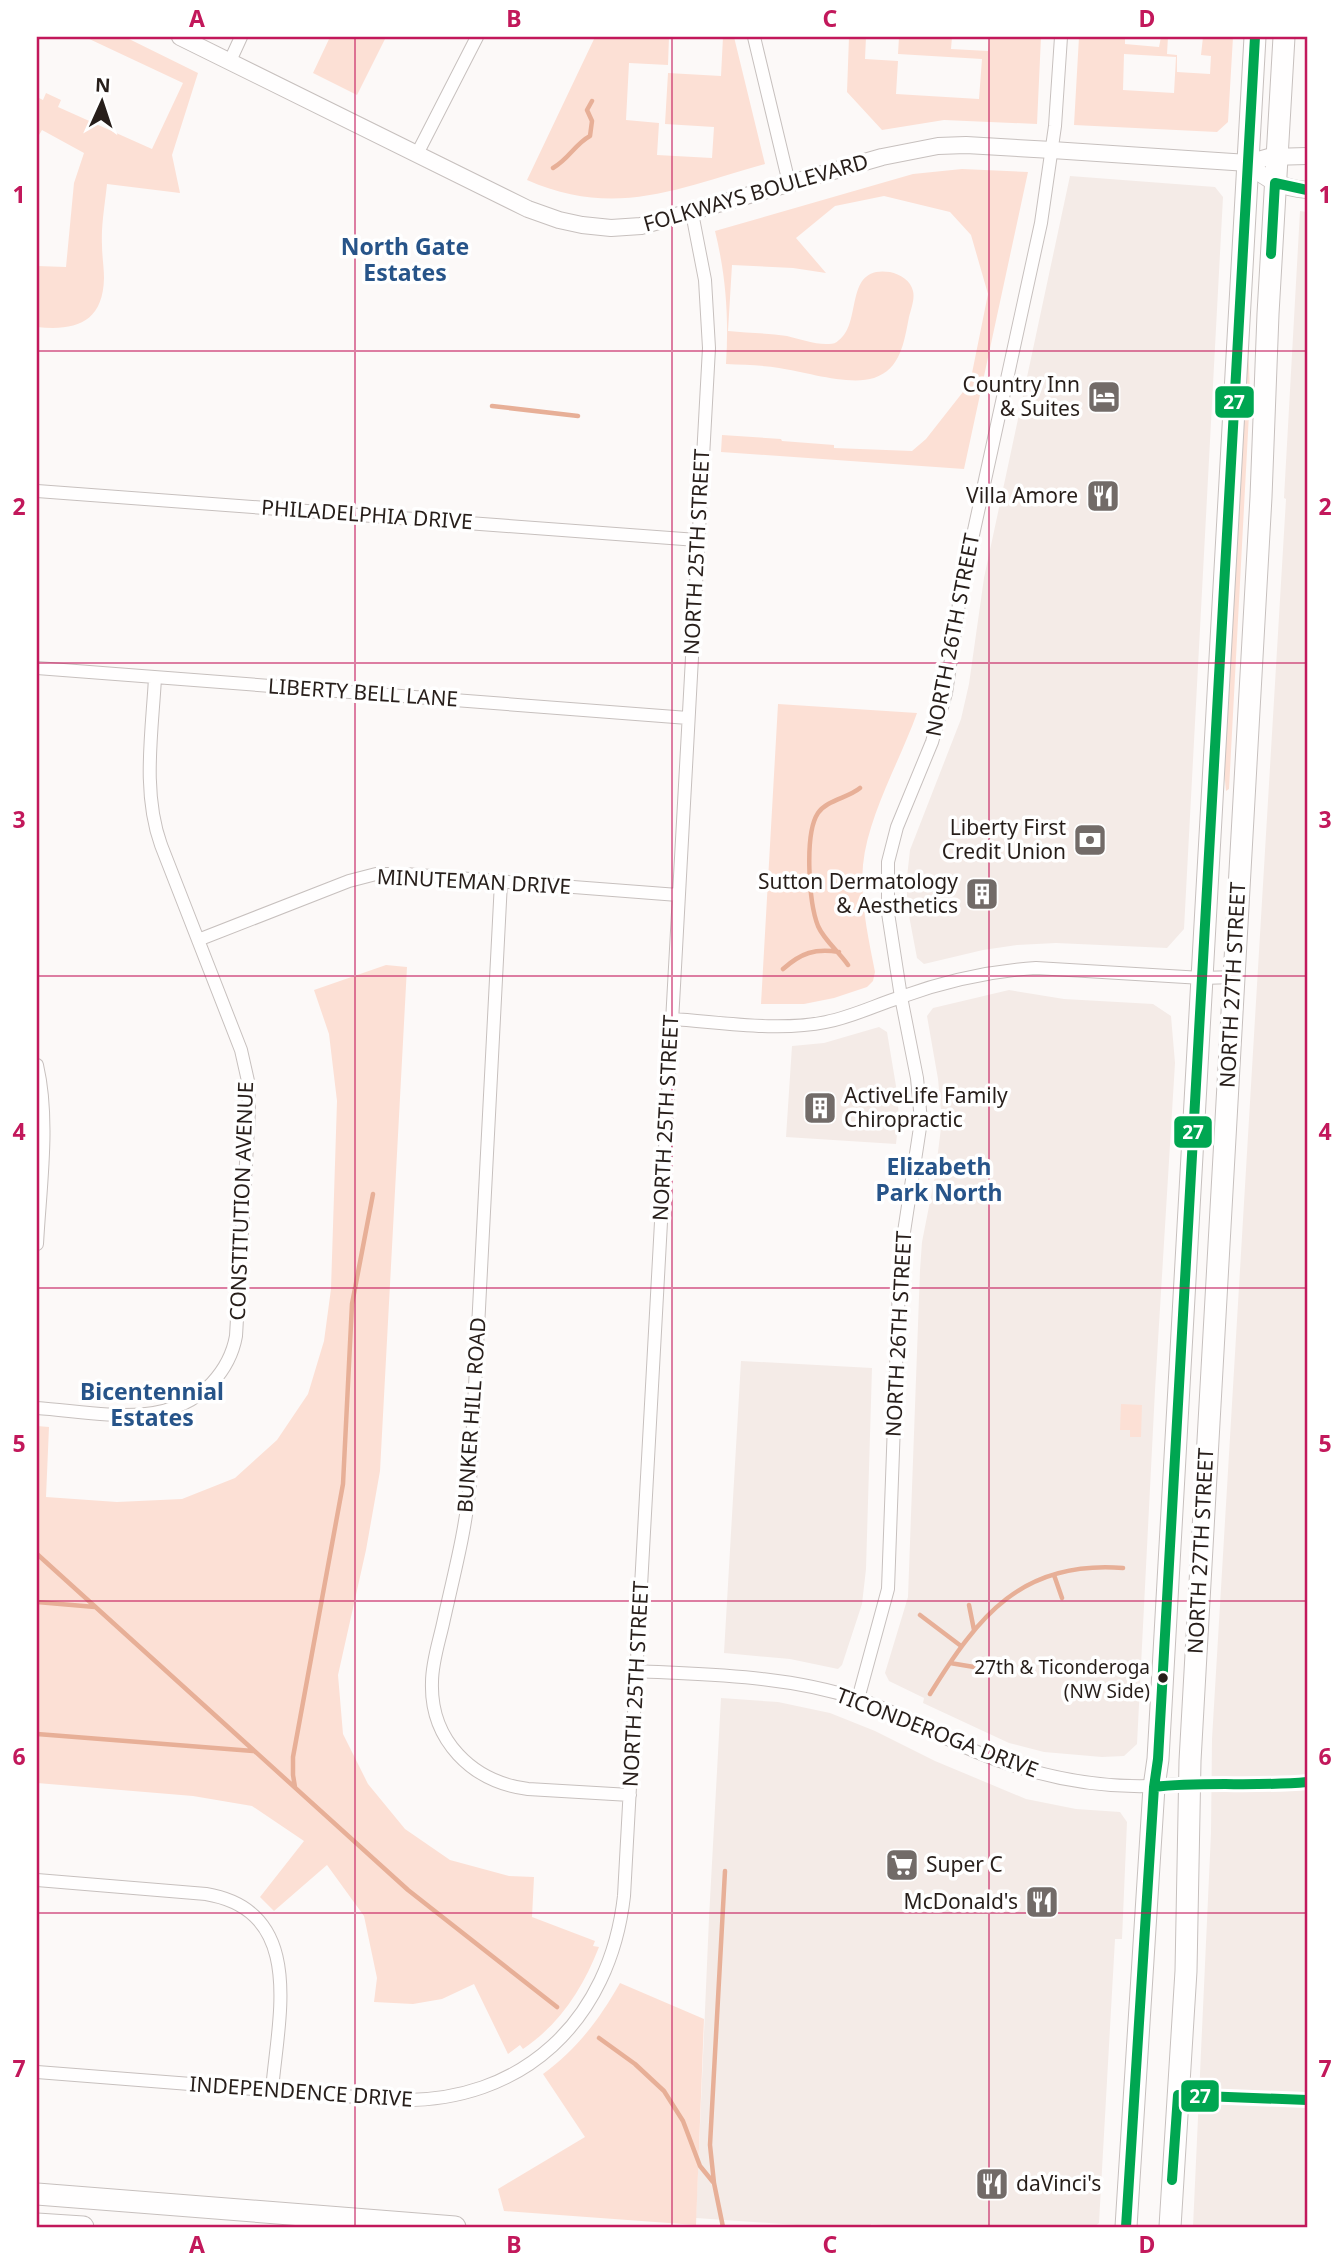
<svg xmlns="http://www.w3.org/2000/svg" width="1344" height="2264" viewBox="0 0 1344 2264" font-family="'Noto Sans',sans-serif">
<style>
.built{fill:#f4ebe7}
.green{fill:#fce0d5;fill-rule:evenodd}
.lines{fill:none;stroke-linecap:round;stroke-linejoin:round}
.stream{stroke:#e7af97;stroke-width:4.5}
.minor-casing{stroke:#c7c0be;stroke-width:14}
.tertiary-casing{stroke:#c7c0be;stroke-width:18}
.primary-casing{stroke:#c7c0be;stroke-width:23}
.minor{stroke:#fffefe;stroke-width:12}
.tertiary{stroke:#fffefe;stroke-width:16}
.primary{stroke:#fffefe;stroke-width:21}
.bus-1-casing{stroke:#fff;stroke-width:16}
.bus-1{stroke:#00a651;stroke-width:10}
.grid{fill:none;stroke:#c2185b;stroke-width:2;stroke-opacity:0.55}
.bus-dot{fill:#271e1a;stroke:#fff;stroke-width:2.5}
.labels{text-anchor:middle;stroke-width:7;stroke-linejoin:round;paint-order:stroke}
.bus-label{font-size:19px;fill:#271e1a;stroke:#fff;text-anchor:end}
.street-label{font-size:21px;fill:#271e1a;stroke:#fff}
.poi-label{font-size:21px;fill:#271e1a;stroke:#fff;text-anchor:end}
.neighbourhood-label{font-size:23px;font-weight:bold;fill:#275489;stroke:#fff}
.line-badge{stroke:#fff;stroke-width:2.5}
.badge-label{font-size:19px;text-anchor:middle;font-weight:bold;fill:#fff}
.neatline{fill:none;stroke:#c2185b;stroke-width:2.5}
.grid-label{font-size:23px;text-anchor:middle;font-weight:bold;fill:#c2185b}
</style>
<rect width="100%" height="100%" fill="#fcf9f8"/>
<!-- built -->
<path class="built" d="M1070,176L1215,187L1223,197L1184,929L1167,948L1056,943L1017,945L983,950L924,964L917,958L907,905V877L910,850L961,719L969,684L984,578Z
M1300,211L1307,212V2227H1193L1211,1833L1212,1739L1286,499L1284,498Z
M1009,990L1064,999L1153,1004L1171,1016L1175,1063L1155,1390L1137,1744L1124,1756L1102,1757L1044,1752L1009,1743L923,1703L924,1698L889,1681L885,1673L908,1597L920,1270L922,1242L935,1176L942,1120L938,1079L927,1016L933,1008Z
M879,1027L887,1032L896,1086L899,1116L896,1144L786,1137L792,1046L824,1043Z
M741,1361L872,1368L866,1569L862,1604L842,1665L838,1669L790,1659L724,1653Z
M721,1698L778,1702L830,1713L875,1731L935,1761L1026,1799L1076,1809L1120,1812L1127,1822L1122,1939H1115L1099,2223L1094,2227H913L871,2224L870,2227H825L696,2218L709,1918Z"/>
<!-- green -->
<path class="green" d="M85,37H125L198,73L172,155L180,193L107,184C105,204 101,225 102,245C102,256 104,267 104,278C103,323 75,331 37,327V266L66,267L74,183L84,153L42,130L39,135L37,134V97L43,100L46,93L61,100L58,107L152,149L183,83Z
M330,37H386L357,95L313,73Z
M595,37H669L668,65L629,63L626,120L659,123L657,155L712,158L714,127L665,124L668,73L721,76L723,37H734L765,164C678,188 616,219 527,180Z
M849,37H866L865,59L898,61L896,94L979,99L982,59L898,54L899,37H952L951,49L988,51L989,37H1041L1037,124L944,120L882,130L847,92Z
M1079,37H1125V44L1159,47L1161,37H1168L1167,54L1177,55V72L1210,74L1211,56L1201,55L1203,37H1233L1228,122L1217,132L1074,125ZM1124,54L1176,57L1174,93L1123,90Z
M962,169L1028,172L964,469L721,452L722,435L781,439L782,441L834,445V448L912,451L926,439L970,383L988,294L971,235L950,212L884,196L835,206L796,238L826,273L793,268L732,265L728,331C748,333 768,333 787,336C800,339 816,345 829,344C833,344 836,343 839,340C863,322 843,265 890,272C900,274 911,281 913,291C915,299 911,309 909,317C904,342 901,369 874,378C849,386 806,372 779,368C762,365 744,365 726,364C729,318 726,276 715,231L913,174Z
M1248,339L1250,395L1229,789L1226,791L1223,760Z
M778,704L917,713C900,761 868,815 863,865C860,901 868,936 875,972L873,981L867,987L834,998L804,1004H761Z
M386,965L407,967L380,1471L366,1550L338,1675L343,1734L368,1784L405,1829L450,1860L509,1876L534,1877L532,1917L595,1941L593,1946L599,1947C583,1988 560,2024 523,2049L520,2045L508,2054L474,1984L442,1999L413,2004L374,2002L377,1978L364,1916L327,1865L274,1911L260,1897L304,1841L252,1806L193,1796L37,1783V1426L49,1427L46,1497L117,1502L182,1499L235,1478L277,1440L308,1394L324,1341L331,1289L337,1101L329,1034L314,990Z
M1121,1404L1142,1405L1141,1437H1130V1430H1120Z
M620,1983L704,2019L696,2225L504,2211L498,2189L585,2137L543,2074C577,2049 599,2020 620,1983Z"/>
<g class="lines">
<!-- stream -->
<path class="stream" d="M553,168C569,159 575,144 590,136L592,121L587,110L592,101
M492,406L578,416
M848,965C839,952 824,940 818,926C809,903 804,834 818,813C827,800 848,798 860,788
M783,969C801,953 815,948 839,952
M37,1554L408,1890L557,2007
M1054,1575L1062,1598
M37,1602L95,1607
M969,1605L974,1630
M920,1615L961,1646
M950,1663L980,1668
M930,1694C978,1616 1022,1560 1123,1568
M37,1734L253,1751
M295,1787L293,1775V1757L343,1484L352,1304L373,1194
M599,2038L635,2064L664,2091L683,2121L700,2166L713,2182
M723,2227L714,2183L710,2145L725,1871"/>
<defs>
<path id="minor" d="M754,37L789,183
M230,61L241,37
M417,154L477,37
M37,491L697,540
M37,668L688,718
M501,882L470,1483C466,1529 454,1574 444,1619C440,1639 432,1661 432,1682C430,1740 472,1782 528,1789L630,1795
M198,940L349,881L376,874H405L678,895
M672,1019C720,1022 778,1032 826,1022C852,1017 876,1005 901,997C945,981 990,971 1036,968L1202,978L1234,977
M37,1065C50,1121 40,1187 37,1244
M37,1408C96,1412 167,1431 212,1383C224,1370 233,1353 236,1336L249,1111L248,1081L241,1050L161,845C142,792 152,733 155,678
M636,1671C710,1675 786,1675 858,1699C895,1711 929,1731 965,1747C1035,1778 1112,1793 1189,1783
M858,1699L888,1589L900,1258L921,1121L917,1078L901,997L888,913V862L897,827L932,742L946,693L961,590L1041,223L1055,126L1061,37
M37,1880L206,1894C307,1911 278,2018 272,2090
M37,2072L395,2100C523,2104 610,2020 624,1896L709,348L705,280L692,213"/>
<path id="tertiary" d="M180,37L528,209L559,220L582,225L611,228L641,226L882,157L938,146L966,145L1052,150L1248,163L1269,157L1307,156
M1248,163C1265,180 1283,188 1307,190"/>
<path id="primary" d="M37,2194L455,2227
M37,2224L83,2227
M1126,2227L1154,1787L1158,1759L1255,37
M1170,2227L1186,1971L1190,1761L1261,497L1268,314L1284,37"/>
</defs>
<!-- minor casing -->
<use href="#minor" class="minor-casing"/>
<!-- tertiary casing -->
<use href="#tertiary" class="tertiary-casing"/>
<!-- primary casing -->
<use href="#primary" class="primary-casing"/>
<!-- minor -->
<use href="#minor" class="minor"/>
<!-- tertiary -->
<use href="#tertiary" class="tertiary"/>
<!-- primary -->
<use href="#primary" class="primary"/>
<defs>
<path id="bus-1" d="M1271,254L1275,183L1307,190
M1154,1787C1205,1781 1256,1787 1307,1782
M1172,2180L1178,2095L1307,2100
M1126,2227L1154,1787L1158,1759L1255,37"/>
</defs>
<!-- bus-1 casing -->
<use href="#bus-1" class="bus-1-casing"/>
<!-- bus-1 -->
<use href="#bus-1" class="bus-1"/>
</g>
<!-- grid -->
<path class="grid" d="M355,37V2227M672,37V2227M989,37V2227M37,351H1307M37,663H1307M37,976H1307M37,1288H1307M37,1601H1307M37,1913H1307"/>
<!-- icons -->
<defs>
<symbol id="hotel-square" viewBox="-11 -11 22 22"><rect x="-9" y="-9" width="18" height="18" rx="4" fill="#726b68" stroke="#fff"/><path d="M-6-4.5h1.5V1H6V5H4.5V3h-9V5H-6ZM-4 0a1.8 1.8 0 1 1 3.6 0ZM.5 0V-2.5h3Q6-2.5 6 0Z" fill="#fff"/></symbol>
<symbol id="restaurant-square" viewBox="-11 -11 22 22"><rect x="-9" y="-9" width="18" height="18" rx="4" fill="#726b68" stroke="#fff"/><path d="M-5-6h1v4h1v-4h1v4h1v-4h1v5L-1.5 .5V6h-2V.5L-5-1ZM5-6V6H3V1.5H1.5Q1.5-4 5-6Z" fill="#fff"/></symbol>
<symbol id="bank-square" viewBox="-11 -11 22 22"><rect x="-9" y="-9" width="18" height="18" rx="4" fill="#726b68" stroke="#fff"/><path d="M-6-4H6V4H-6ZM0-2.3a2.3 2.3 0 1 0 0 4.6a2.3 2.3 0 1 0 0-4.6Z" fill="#fff"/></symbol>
<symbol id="building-square" viewBox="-11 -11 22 22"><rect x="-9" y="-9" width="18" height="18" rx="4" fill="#726b68" stroke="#fff"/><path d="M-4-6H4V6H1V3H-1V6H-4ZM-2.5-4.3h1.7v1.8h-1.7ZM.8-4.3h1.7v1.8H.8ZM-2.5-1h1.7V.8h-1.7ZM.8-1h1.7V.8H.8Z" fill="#fff"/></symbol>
<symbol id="supermarket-square" viewBox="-11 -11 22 22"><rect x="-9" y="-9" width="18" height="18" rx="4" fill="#726b68" stroke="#fff"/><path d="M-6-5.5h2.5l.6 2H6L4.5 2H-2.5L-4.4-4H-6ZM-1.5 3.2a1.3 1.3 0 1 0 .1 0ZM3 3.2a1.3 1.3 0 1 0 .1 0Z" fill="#fff"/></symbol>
</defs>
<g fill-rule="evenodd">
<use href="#hotel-square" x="1085" y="378" width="38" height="38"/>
<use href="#restaurant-square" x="1084" y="477" width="38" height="38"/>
<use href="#bank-square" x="1071" y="821" width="38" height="38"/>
<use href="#building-square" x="963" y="875" width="38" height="38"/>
<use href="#building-square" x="801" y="1089" width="38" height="38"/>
<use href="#supermarket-square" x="883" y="1846" width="38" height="38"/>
<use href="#restaurant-square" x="1023" y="1883" width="38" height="38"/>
<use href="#restaurant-square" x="973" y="2165" width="38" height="38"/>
</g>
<!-- markers -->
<circle class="bus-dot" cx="1163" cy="1678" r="6"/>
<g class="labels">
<!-- bus labels -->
<g class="bus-label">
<text x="1150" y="1674">27th &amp; Ticonderoga<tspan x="1150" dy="24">(NW Side)</tspan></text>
</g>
<!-- street labels -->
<g class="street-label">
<text transform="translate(756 193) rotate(-16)" y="7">FOLKWAYS BOULEVARD</text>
<text transform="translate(367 515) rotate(4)" y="7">PHILADELPHIA DRIVE</text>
<text transform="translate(697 552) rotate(-87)" y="7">NORTH 25TH STREET</text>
<text transform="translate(953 635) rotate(-79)" y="7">NORTH 26TH STREET</text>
<text transform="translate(363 693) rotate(4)" y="7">LIBERTY BELL LANE</text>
<text transform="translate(474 882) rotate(3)" y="7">MINUTEMAN DRIVE</text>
<text transform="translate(1233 985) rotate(-87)" y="7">NORTH 27TH STREET</text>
<text transform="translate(666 1118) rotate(-87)" y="7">NORTH 25TH STREET</text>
<text transform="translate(242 1201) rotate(-88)" y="7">CONSTITUTION AVENUE</text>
<text transform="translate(899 1334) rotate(-87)" y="7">NORTH 26TH STREET</text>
<text transform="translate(472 1415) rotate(-86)" y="7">BUNKER HILL ROAD</text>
<text transform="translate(1201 1551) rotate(-87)" y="7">NORTH 27TH STREET</text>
<text transform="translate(636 1684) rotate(-87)" y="7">NORTH 25TH STREET</text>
<text transform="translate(937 1733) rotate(21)" y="7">TICONDEROGA DRIVE</text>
<text transform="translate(301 2092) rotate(4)" y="7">INDEPENDENCE DRIVE</text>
</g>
<!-- poi labels -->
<g class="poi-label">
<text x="1080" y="392">Country Inn<tspan x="1080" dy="24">&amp; Suites</tspan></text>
<text x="1078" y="503">Villa Amore</text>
<text x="1066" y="835">Liberty First<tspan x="1066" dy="24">Credit Union</tspan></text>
<text x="958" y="889">Sutton Dermatology<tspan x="958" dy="24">&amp; Aesthetics</tspan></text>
<text x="844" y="1103" text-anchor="start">ActiveLife Family<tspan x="844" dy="24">Chiropractic</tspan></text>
<text x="926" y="1872" text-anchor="start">Super C</text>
<text x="1018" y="1909">McDonald's</text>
<text x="1016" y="2191" text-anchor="start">daVinci's</text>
</g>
<!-- neighbourhood labels -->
<g class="neighbourhood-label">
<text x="405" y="255">North Gate<tspan x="405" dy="26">Estates</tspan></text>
<text x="939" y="1175">Elizabeth<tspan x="939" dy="26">Park North</tspan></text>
<text x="152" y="1400">Bicentennial<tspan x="152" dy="26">Estates</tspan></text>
</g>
</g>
<g class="line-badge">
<rect x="1214" y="385" width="41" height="34" rx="7" fill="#00a651"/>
<rect x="1173" y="1115" width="40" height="34" rx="7" fill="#00a651"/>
<rect x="1180" y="2079" width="40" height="34" rx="7" fill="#00a651"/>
</g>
<g class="badge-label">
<text x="1234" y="409">27</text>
<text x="1193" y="1139">27</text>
<text x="1200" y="2103">27</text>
</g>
<!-- border -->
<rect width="1344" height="2264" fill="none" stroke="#ffffff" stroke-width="77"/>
<!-- north arrow -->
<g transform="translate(102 102) rotate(3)" stroke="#ffffff" stroke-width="5" paint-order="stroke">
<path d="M0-5L12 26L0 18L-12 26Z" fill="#271e1a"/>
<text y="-10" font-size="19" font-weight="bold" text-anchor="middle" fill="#271e1a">N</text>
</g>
<rect x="38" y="38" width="1268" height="2188" class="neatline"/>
<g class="grid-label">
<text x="197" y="27">A</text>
<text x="514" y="27">B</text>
<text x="830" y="27">C</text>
<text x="1147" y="27">D</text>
<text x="19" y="203">1</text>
<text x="1325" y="203">1</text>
<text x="19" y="515">2</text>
<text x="1325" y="515">2</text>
<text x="19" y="828">3</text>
<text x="1325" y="828">3</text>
<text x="19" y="1140">4</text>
<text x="1325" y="1140">4</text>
<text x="19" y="1452">5</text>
<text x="1325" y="1452">5</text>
<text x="19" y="1765">6</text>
<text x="1325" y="1765">6</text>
<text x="19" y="2077">7</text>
<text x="1325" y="2077">7</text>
<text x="197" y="2253">A</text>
<text x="514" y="2253">B</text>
<text x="830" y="2253">C</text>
<text x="1147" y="2253">D</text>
</g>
</svg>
